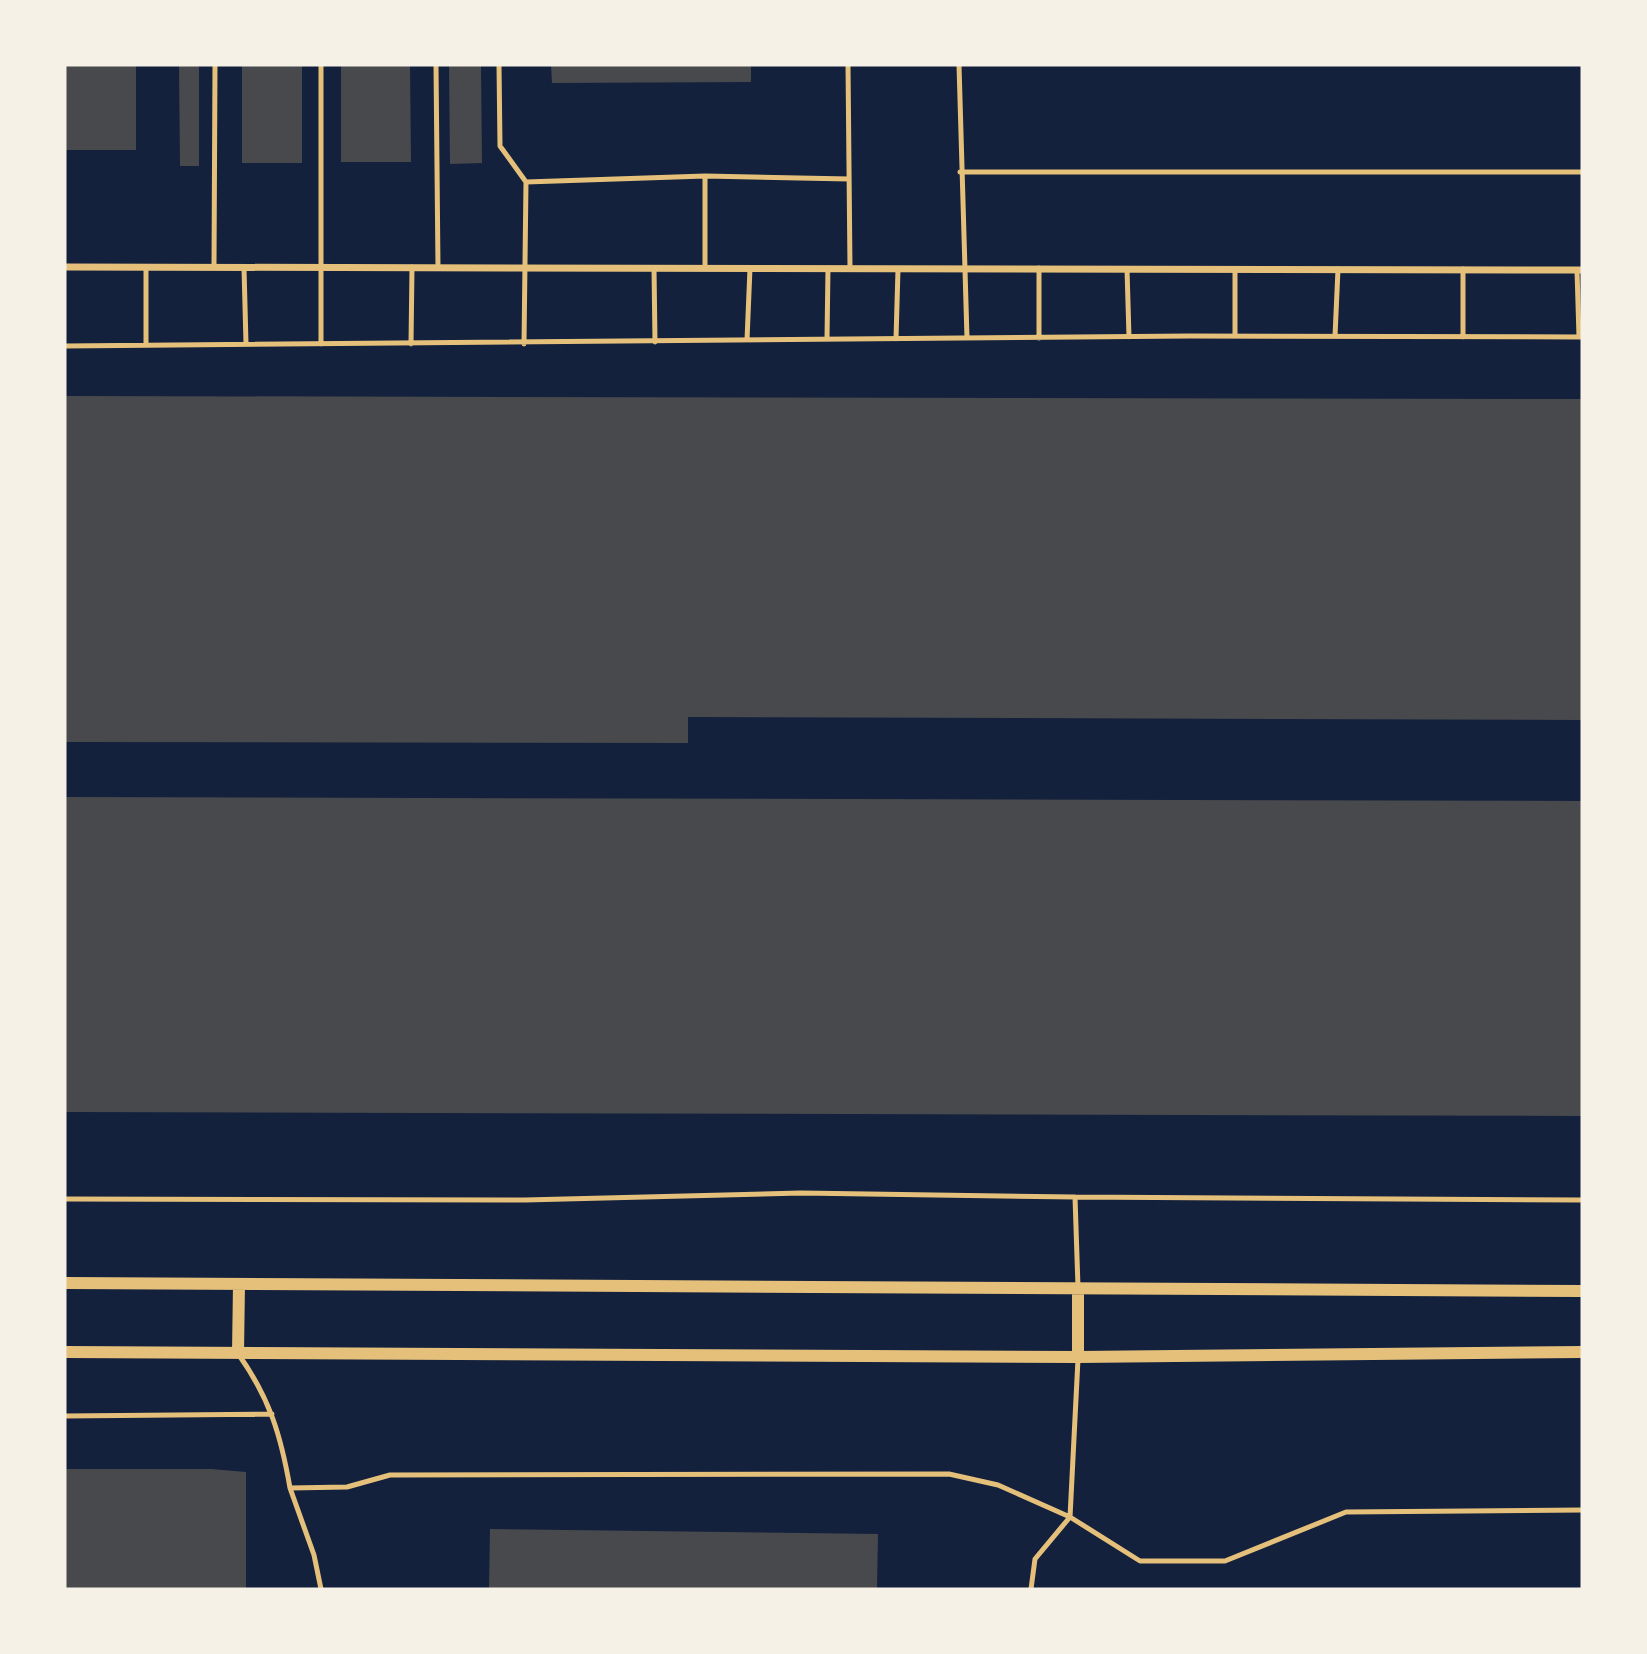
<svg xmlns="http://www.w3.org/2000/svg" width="1647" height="1654" viewBox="0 0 1647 1654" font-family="Literata,serif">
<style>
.building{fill:#48494c}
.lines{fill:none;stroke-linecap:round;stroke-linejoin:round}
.service{stroke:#e5c07b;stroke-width:5}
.minor{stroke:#e5c07b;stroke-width:7}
.tertiary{stroke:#e5c07b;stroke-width:12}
</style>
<rect width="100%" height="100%" fill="#14213d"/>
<!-- building -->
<path class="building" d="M65,65H136V150H65Z
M179,65H199V166H180Z
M242,65H302V163H242Z
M341,65H410L411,162H341Z
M449,65H481L482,163L450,164Z
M551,65H751V82L552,83Z
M65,396L1582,399V720L688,717V743L65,742Z
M65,797L1582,801V1116L65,1112Z
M65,1469H211L246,1472V1589H65Z
M490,1529L878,1534L877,1589H489Z"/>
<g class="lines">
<!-- service -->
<path class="service" d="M436,65L438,268
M499,65L500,146L526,182L524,344
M848,65L850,268
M959,65L967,338
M960,172H1582
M526,182L705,176L849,179
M146,267V345
M214,267L215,65
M244,268L246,344
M654,268L655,342
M705,268V176
M1039,268V338
M1127,269L1129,337
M1235,269V336
M1577,270L1579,337
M1335,336L1338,269
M1463,337V269
M827,339L828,268
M896,339L898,269
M747,340L750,268
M321,344V65
M411,344L412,267
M65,346L1190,336L1582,337
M1075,1197L1582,1200
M65,1199L525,1200L801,1193L1075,1197L1078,1287
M239,1355C270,1399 281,1436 290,1488L347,1487L390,1475L949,1474L998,1485L1070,1517L1035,1559L1031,1589
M1078,1359L1070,1517L1140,1561H1225L1346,1512L1582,1510
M65,1416L272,1414
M290,1488L314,1555L321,1589"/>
<!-- minor -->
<path class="minor" d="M65,267L1582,270"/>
<!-- tertiary -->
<path class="tertiary" d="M65,1283L1582,1291
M65,1352L1078,1357L1582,1352
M238,1353L239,1284
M1078,1357V1290"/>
</g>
<!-- border -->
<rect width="1647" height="1654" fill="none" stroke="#f6f1e7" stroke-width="133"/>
</svg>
